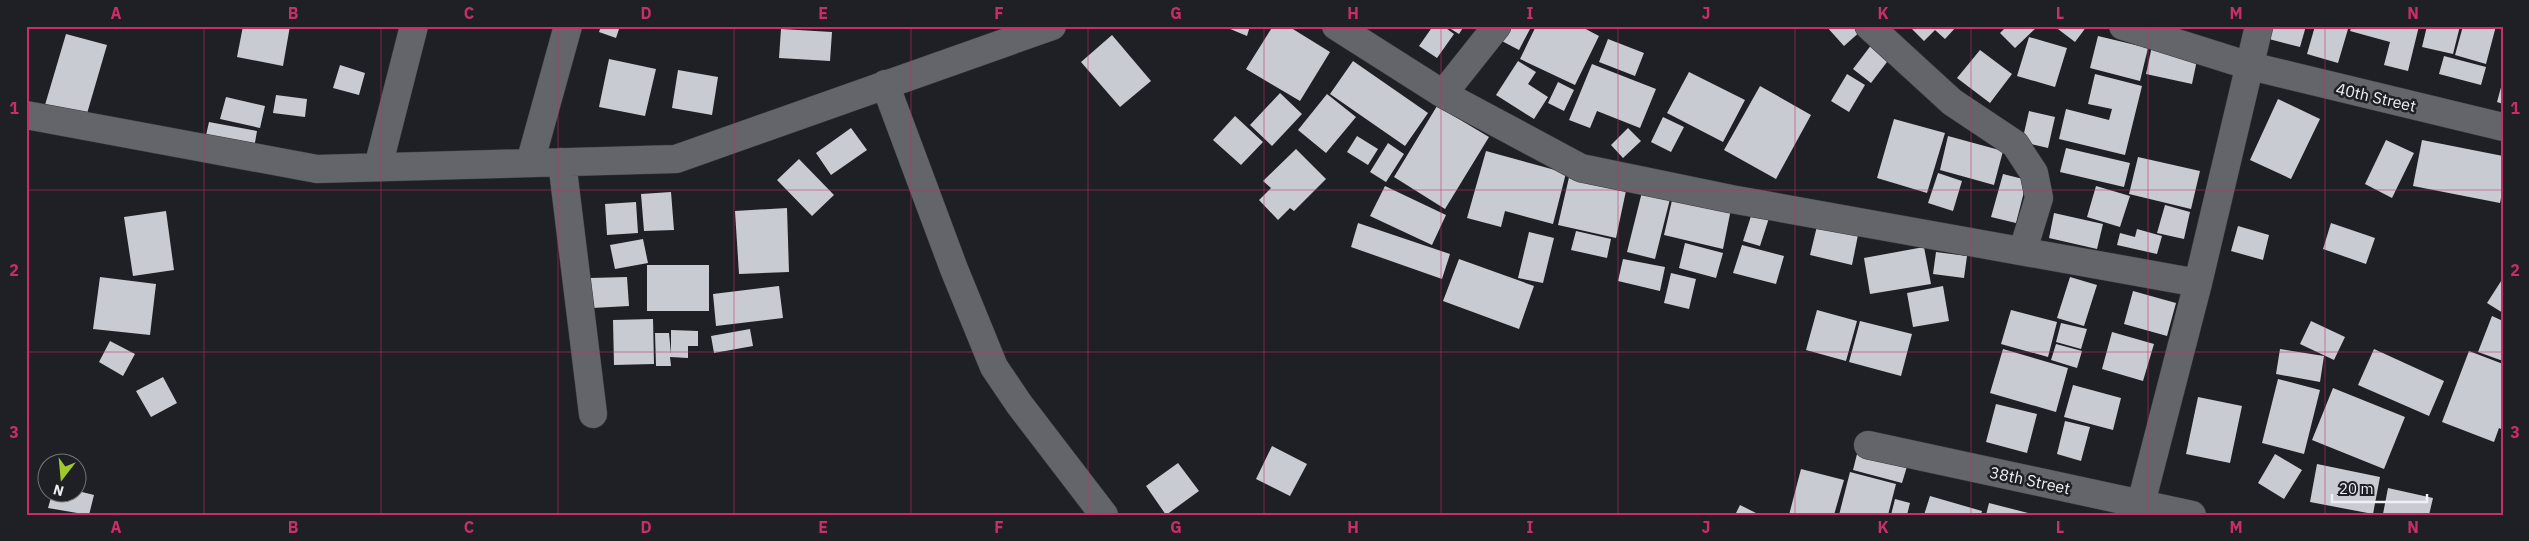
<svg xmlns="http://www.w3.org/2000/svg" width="2529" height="541" viewBox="0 0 2529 541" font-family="'IBM Plex Sans',sans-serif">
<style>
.building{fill:#c9cbd2}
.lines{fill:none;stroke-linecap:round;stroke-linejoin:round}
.minor-casing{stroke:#3c3c41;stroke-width:29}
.minor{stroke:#64656b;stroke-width:28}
.grid{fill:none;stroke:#c72e6a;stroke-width:1;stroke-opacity:0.55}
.labels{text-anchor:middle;stroke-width:5;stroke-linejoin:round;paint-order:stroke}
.street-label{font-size:16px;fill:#f0f0f4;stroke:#1f2025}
.neatline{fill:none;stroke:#c72e6a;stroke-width:2}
.grid-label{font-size:16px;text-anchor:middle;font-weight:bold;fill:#c72e6a}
</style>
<rect width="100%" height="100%" fill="#1f2025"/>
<!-- building -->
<path class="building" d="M243,26H290L283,66L237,57Z
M601,26H620L616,38L599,32Z
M1223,26H1250L1247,36Z
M1273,26H1288L1330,52L1300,101L1246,69Z
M1433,26H1443L1454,34L1437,58L1419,46Z
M1446,26H1464L1459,34Z
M1505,26L1531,27L1519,50L1498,39Z
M1536,26H1580L1599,36L1575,85L1520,59Z
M1826,26H1859L1862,30L1844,46Z
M1909,26H1957L1945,39L1935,30L1924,41Z
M2007,26H2038L2015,48L2000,33Z
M2054,26H2087L2075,42Z
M2272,26H2306L2300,47L2269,39Z
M2315,26L2348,29L2338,63L2307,54Z
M2352,26H2419L2408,71L2384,65L2390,42L2350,31Z
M2427,26H2460L2453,54L2422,47Z
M2463,26H2496L2486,64L2455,55Z
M781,29L832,32L830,61L779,58Z
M66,34L107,45L86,117L45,105Z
M1112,35L1151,81L1120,107L1081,62Z
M2098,36L2148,48L2140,81L2090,68Z
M2029,37L2067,48L2055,87L2017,76Z
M1608,39L1644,53L1635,76L1599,62Z
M1872,44L1890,58L1871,83L1853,69Z
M2152,46L2198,55L2192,84L2146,74Z
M1980,50L2012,74L1990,103L1957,78Z
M2444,56L2486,67L2481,85L2439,74Z
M609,59L656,69L645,116L599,107Z
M1353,61L1428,113L1405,146L1330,94Z
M1518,61L1536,72L1528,84L1548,97L1534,119L1496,95Z
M1592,64L1656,89L1640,128L1597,111L1590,128L1569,120Z
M340,65L365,73L359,95L333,88Z
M678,70L718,77L712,115L672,108Z
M1689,72L1745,100L1723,142L1667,113Z
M1847,74L1865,85L1849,112L1831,101Z
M2095,74L2142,86L2125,155L2059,139L2066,109L2109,120L2112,109L2088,104Z
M2503,80V104L2497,102Z
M1558,82L1574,90L1564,111L1548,103Z
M1760,86L1811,115L1776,179L1724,150Z
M1280,93L1302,114L1272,146L1250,125Z
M1327,94L1356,117L1326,153L1298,130Z
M276,95L307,99L305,117L273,113Z
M226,97L265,106L260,128L220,119Z
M2278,99L2320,119L2291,179L2250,160Z
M1437,106L1489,137L1445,209L1394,177Z
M2029,111L2055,117L2048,148L2022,142Z
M1235,116L1263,142L1241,165L1213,140Z
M1663,117L1684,127L1671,152L1651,142Z
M1894,119L1945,133L1927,193L1877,178Z
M209,122L257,131L253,154L204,144Z
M851,128L867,150L831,175L816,153Z
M1628,128L1641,141L1623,158L1611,145Z
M1357,136L1378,149L1368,165L1347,152Z
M1948,136L2003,151L1994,185L1940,170Z
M2386,140L2414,153L2392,198L2365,184Z
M2422,140L2503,156V188L2500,203L2413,186Z
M1388,143L1404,154L1386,182L1370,172Z
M2066,148L2130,163L2124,187L2060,172Z
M1296,149L1326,179L1294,211L1290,208L1278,220L1259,200L1271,188L1263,181Z
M1486,151L1566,173L1553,224L1505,211L1501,227L1467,218Z
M2138,157L2200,171L2191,209L2129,194Z
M799,159L834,195L812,216L777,180Z
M1570,173L1627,186L1616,238L1558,225Z
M1938,173L1962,181L1953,211L1928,203Z
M2003,174L2027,180L2016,223L1991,217Z
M1385,186L1446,215L1432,245L1370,216Z
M2096,186L2130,196L2120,227L2087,217Z
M671,192L674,230L644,231L641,194Z
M1642,192L1670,199L1655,259L1627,252Z
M1673,196L1731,209L1723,249L1664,235Z
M636,202L638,233L607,235L605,204Z
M2165,205L2190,212L2184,239L2157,233Z
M787,208L789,272L739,274L735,211Z
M166,211L174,270L133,276L124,217Z
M1752,213L1769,218L1760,246L1743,241Z
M2054,213L2103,224L2097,249L2049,238Z
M1358,223L1450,254L1442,279L1351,247Z
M2331,223L2375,238L2366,264L2323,249Z
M1817,226L1858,235L1852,265L1810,255Z
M2238,226L2269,235L2263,260L2231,251Z
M2137,229L2162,236L2157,254L2117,245L2120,233L2135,237Z
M1576,231L1611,239L1607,258L1571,250Z
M1529,232L1554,238L1543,283L1518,278Z
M643,239L648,263L615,269L610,245Z
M1685,243L1723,253L1716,278L1679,268Z
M1742,245L1784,256L1776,284L1733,273Z
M1924,247L1931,284L1870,294L1864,258Z
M1936,252L1967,256L1964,278L1933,274Z
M1459,259L1534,286L1519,329L1443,301Z
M1623,259L1665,267L1660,291L1618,281Z
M647,265H709V311H647Z
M1671,273L1696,279L1689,309L1664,303Z
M100,277L156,284L150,335L93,329Z
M627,277L629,306L592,308L590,278Z
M2070,277L2097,285L2084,326L2057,318Z
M2503,278V313L2487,303Z
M779,286L783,318L716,326L713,294Z
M1943,286L1949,321L1913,327L1907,293Z
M2133,291L2176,303L2167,336L2124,324Z
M1817,310L1857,321L1846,361L1806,350Z
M2011,310L2057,322L2048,357L2001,344Z
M2492,316L2503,321V361L2478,352Z
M653,319L654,364L614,365L613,320Z
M1860,321L1912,334L1901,376L1849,362Z
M2311,321L2345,337L2334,360L2300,344Z
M2061,323L2087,329L2081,349L2056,342Z
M750,329L753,346L714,353L711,336Z
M671,330L698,331V346H688V358L670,357L671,366H656L655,333H669L671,354Z
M2112,332L2154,344L2143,381L2102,369Z
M110,341L135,354L123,376L99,362Z
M2056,344L2082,351L2077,368L2051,360Z
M2003,349L2068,368L2056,412L1990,393Z
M2280,349L2324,356L2320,382L2276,374Z
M2374,349L2444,381L2429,416L2358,385Z
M2469,351L2503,364V430L2499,428L2494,442L2442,422Z
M163,377L177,403L151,417L136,391Z
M2278,379L2320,390L2304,454L2262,443Z
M2073,385L2121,398L2113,430L2064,417Z
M2333,388L2405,417L2384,469L2312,440Z
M2198,397L2242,406L2230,463L2186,454Z
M1996,404L2037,414L2027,453L1986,442Z
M2065,421L2090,427L2081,461L2057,454Z
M1272,446L1307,464L1290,496L1256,479Z
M1858,450L1908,463L1902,483L1853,470Z
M2275,454L2302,470L2284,499L2258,483Z
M1178,463L1199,491L1166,515L1146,486Z
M2317,464L2380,477L2373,514L2310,502Z
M1801,469L1844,480L1834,515H1789Z
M1850,472L1896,484L1888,515H1839Z
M2388,488L2433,498L2429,515L2383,514Z
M78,491L94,495L89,515L48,508L52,494H78Z
M1930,496L1982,511L1981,515H1924Z
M1895,499L1910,503L1907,515H1891Z
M1989,503L2032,514V515H1986Z
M1740,505L1760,515H1735Z"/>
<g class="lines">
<defs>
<path id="minor" d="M1336,26L1443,94L1581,168L1731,199L2198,283
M1869,26L1952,102L2015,144L2034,173L2039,198L2023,250
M2123,26L2250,66L2503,127
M885,84L954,269L994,367L1019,404L1104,515
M1443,94L1497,26
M26,115L317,169L676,159L1052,26
M562,162L593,414
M530,163L568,26
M378,167L414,26
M1868,445L2192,515
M2138,515L2198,283L2259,26"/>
</defs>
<!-- minor casing -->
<use href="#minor" class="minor-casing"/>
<!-- minor -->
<use href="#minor" class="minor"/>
</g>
<!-- grid -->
<path class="grid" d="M204,26V515M381,26V515M558,26V515M734,26V515M911,26V515M1088,26V515M1264,26V515M1441,26V515M1618,26V515M1795,26V515M1971,26V515M2148,26V515M2325,26V515M26,190H2503M26,352H2503"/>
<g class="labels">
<!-- street labels -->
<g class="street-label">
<text transform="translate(2376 97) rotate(13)" y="6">40th Street</text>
<text transform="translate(2030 480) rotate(12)" y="6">38th Street</text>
</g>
</g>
<!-- border -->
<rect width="2529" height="541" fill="none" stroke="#1f2025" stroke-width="55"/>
<!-- north arrow -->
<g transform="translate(62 478) rotate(196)"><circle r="24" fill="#1f2025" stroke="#737378"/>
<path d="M0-4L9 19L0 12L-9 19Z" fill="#9fca2d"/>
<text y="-8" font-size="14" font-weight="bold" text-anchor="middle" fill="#f0f0f4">N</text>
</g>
<!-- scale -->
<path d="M2332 494v8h95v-8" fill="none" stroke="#f0f0f4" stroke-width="2.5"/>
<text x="2339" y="494" font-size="15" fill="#f0f0f4" stroke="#1f2025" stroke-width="4" paint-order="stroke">20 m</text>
<rect x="28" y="28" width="2474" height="486" class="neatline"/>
<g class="grid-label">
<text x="116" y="19">A</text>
<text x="293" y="19">B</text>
<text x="469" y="19">C</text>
<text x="646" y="19">D</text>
<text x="823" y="19">E</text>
<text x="999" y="19">F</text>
<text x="1176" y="19">G</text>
<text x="1353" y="19">H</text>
<text x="1530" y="19">I</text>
<text x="1706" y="19">J</text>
<text x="1883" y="19">K</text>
<text x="2060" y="19">L</text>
<text x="2236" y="19">M</text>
<text x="2413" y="19">N</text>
<text x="14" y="114">1</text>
<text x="2515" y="114">1</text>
<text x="14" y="276">2</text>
<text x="2515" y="276">2</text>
<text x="14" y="438">3</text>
<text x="2515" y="438">3</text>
<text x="116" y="533">A</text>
<text x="293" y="533">B</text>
<text x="469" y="533">C</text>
<text x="646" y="533">D</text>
<text x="823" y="533">E</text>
<text x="999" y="533">F</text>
<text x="1176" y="533">G</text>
<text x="1353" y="533">H</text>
<text x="1530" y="533">I</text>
<text x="1706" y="533">J</text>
<text x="1883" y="533">K</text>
<text x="2060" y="533">L</text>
<text x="2236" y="533">M</text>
<text x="2413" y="533">N</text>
</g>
</svg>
